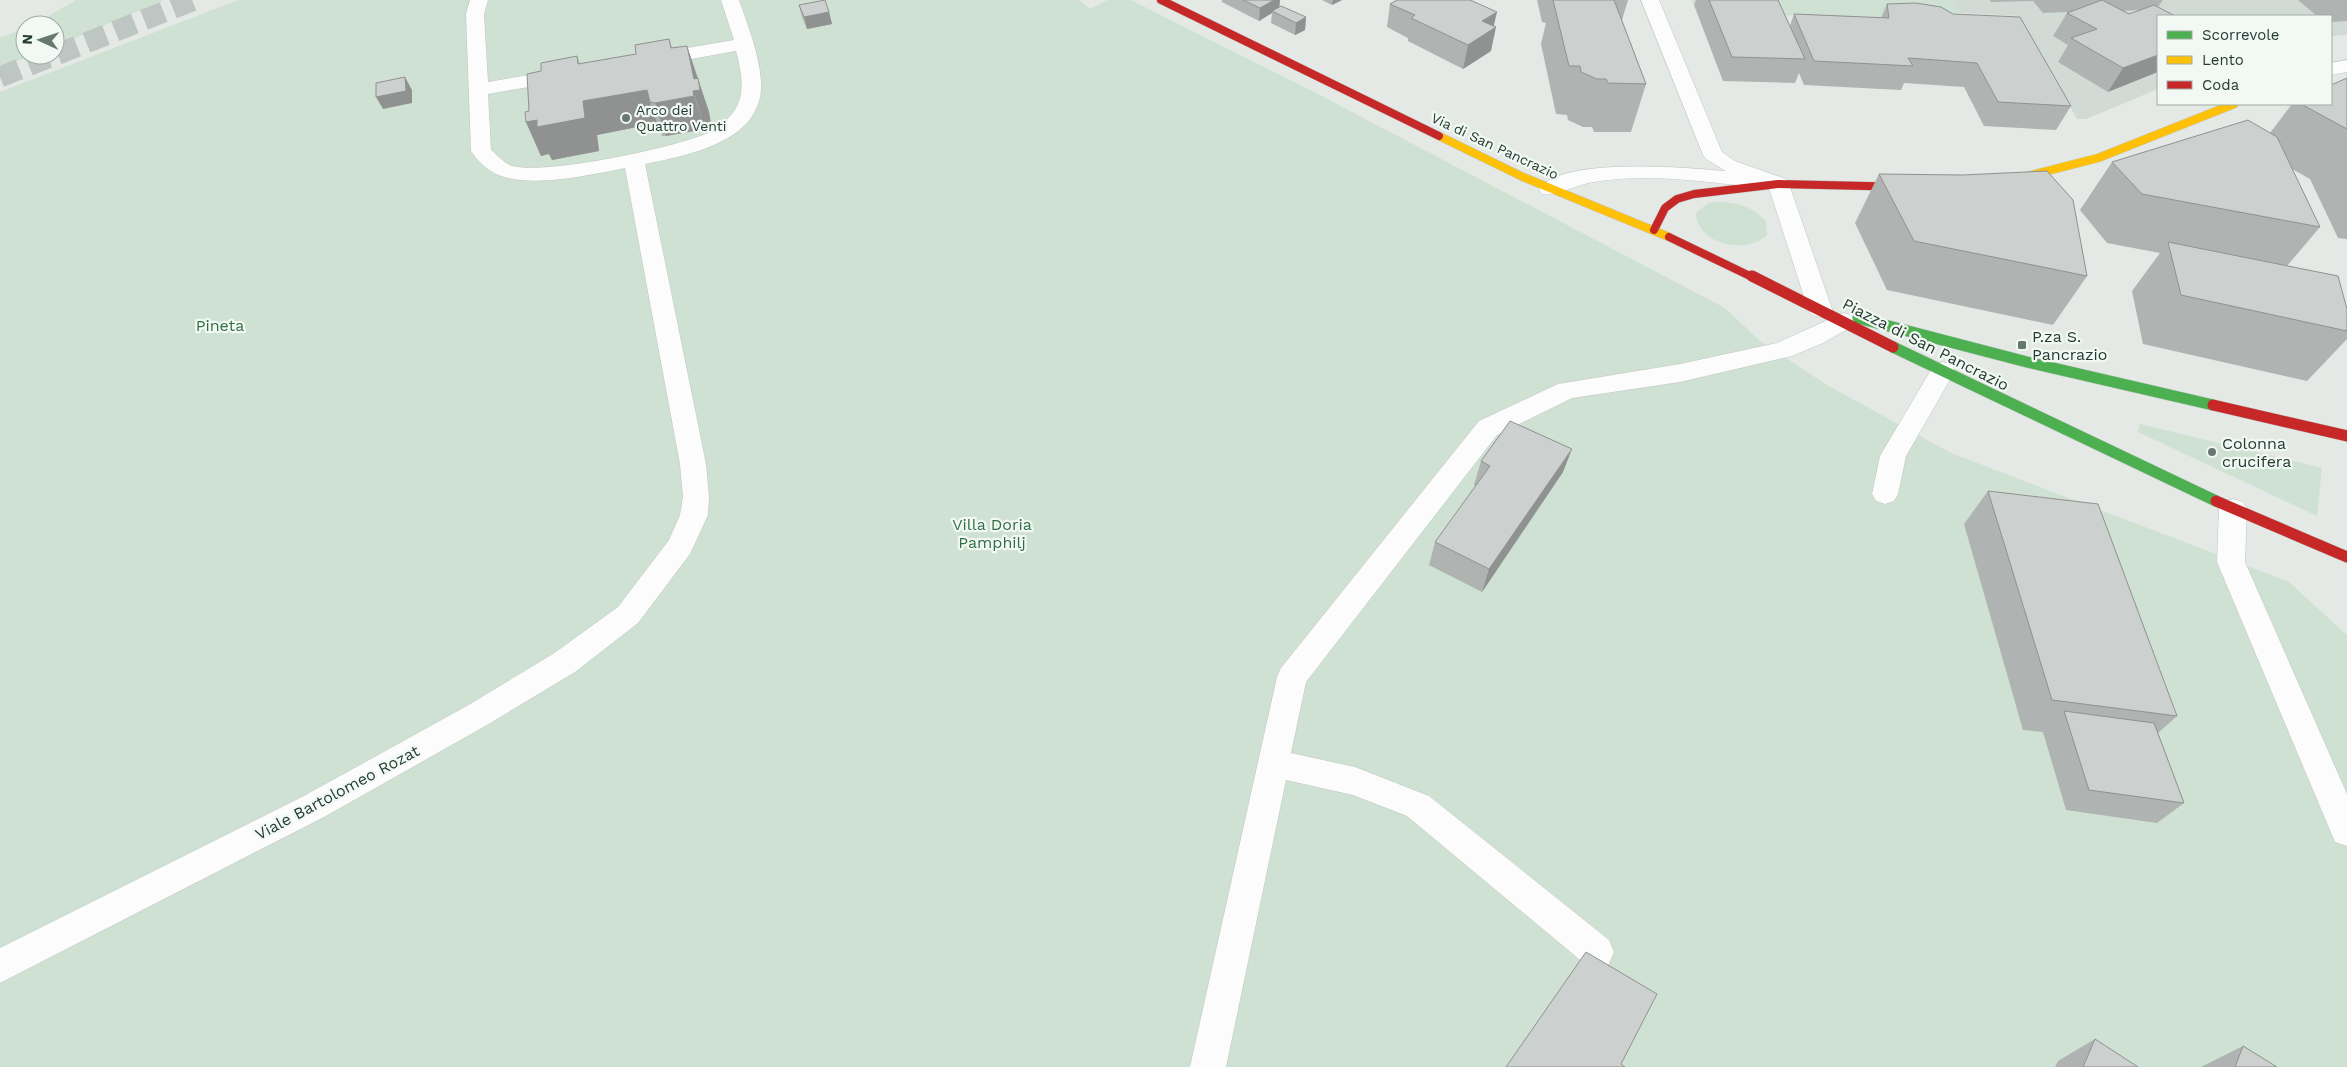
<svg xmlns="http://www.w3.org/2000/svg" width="2347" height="1067" viewBox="0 0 2347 1067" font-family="'Work Sans',sans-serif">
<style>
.built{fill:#d2dad6}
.green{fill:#cfe1d2}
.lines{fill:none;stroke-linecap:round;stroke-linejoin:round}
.secondary-tunnel{stroke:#bdc6c2;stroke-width:21;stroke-dasharray:21 10;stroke-linecap:butt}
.lane-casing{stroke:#c1c6c3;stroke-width:1}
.street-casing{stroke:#c1c6c3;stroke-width:1}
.fast-casing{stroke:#c0c6c3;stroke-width:12}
.slow-casing{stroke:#c0c6c3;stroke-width:9}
.jam-far1-casing{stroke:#c0c6c3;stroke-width:9}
.jam-casing{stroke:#c0c6c3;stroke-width:12}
.lane{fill:#fbfcfb;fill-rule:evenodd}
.street{fill:#fbfcfb;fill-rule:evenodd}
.fast{stroke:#4caf50;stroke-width:11}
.slow{stroke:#ffc107;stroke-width:8}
.jam-far1{stroke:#c62828;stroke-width:8}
.jam{stroke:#c62828;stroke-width:11}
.wall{fill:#afb3b1;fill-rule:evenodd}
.shaded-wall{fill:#8f9290}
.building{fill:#ccd0ce;stroke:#8f9290}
.poi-dot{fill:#677871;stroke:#f2f8f4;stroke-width:2}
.labels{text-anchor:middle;stroke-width:4.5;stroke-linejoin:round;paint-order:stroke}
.far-poi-label{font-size:14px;fill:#233b32;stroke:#f2f8f4;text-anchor:start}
.far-street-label{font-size:14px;fill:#233b32;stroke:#f2f8f4}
.park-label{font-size:16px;fill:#316f41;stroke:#f2f8f4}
.poi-label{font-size:16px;fill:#233b32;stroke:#f2f8f4;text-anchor:start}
.street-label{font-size:16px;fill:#233b32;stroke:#f2f8f4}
</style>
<rect width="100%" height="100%" fill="#e4e9e6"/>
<!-- built -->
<path class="built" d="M1952,0H2347V35L2331,36V16H2158V89L2086,119H2077L2019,16L1960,13Z"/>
<!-- green -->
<path class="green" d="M76,0H164L55,47V25H33Z
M238,0H1079L1090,9L1108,0H1131L1314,92L1725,308L1760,341L1827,385L1951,453L2289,582L2347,635V1067H0V92Z
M1692,0H1952L1960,13H1945L1948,20L1765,15L1694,5Z
M25,28V55H34L0,67V38Z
M1718,202C1737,202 1753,207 1766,221L1767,235C1747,255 1697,245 1696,213L1708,203Z
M2140,424L2322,468L2317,516L2138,432Z"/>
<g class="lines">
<!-- secondary-tunnel -->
<path class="secondary-tunnel" d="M0,77L194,0"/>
<defs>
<path id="lane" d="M1843,313L1851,315L1855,321L1851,327L1823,343L1792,356L1680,382L1572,398L1497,435L1306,682L1291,753L1355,767L1429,796L1609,940L1614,952L1609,964L1597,969L1585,964L1407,816L1353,795L1286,780L1226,1067H1190L1277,677L1281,668L1479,421L1558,384L1680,364L1777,343Z
M1943,362L1952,365L1955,371L1906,456L1898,494L1894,501L1885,504L1876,501L1872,494L1880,456L1934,365Z"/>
<path id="street" d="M470,0H488L484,14L488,82L565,69L572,71L575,75L572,79L565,81L488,94L491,150C497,155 504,163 512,166C548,175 679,147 713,131C721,126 729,118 735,110C746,93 741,69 736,51L652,66L645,64L642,60L645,56L652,54L734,40L721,0H739C748,26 759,53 761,81C765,141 689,155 645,164L706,464L709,497L708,515L690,554L638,623L575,672L487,725L324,817L0,983V948L302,797L465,707L553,654L618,607L669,540L680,515L683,497L680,464L625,168C590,175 529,189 496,174C486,169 477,160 471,151L466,14Z
M1641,0H1659L1722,152L1735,161L1786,179L1789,184L1832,309L1828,315L1820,317L1812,315L1808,309L1769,188L1756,183L1747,186C1697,181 1644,173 1594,182C1577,184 1557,197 1542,194L1539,189C1562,156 1689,168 1726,171L1706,159L1703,155Z
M2347,60V72L2331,75V63Z
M2233,499L2243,502L2247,509L2245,562L2347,794V846L2335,842L2217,562L2219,509L2223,502Z"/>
<path id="fast" d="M1858,318L2027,362L2213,405
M1893,347L2216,501"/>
<path id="slow" d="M1439,136L1523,177L1669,237
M2012,180L2098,158L2234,104"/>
<path id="jam-far1" d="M1161,0L1439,136
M1654,230L1665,208L1677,199L1694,194L1778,184L1910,187
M1669,237L1754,278"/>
<path id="jam" d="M1752,276L1893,347
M2213,405L2347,436
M2216,501L2347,557"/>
</defs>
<!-- lane casing -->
<use href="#lane" class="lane-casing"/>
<!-- street casing -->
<use href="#street" class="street-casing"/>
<!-- fast casing -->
<use href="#fast" class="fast-casing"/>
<!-- slow casing -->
<use href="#slow" class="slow-casing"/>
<!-- jam-far1 casing -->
<use href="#jam-far1" class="jam-far1-casing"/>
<!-- jam casing -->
<use href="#jam" class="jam-casing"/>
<!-- lane -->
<use href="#lane" class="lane"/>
<!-- street -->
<use href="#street" class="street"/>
<!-- fast -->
<use href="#fast" class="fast"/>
<!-- slow -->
<use href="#slow" class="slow"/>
<!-- jam-far1 -->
<use href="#jam-far1" class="jam-far1"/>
<!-- jam -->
<use href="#jam" class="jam"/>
</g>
<!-- wall -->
<path class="wall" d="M1222,0H1280L1279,7L1306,17L1305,30L1295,35L1271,23L1272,13L1259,21L1222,2Z
M1322,0H1342L1332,5Z
M1537,0H1628L1622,20L1646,84L1631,132H1594L1592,127H1583L1568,120L1567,115L1556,114L1541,44L1546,23L1542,22Z
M1696,0H1778L1790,26L1794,14L1881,18L1887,4L2071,106L2056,130L1984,126L1964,87L1904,83L1901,90L1804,85L1799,73L1795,83L1723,81L1694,5Z
M1990,0H2163L2158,7L2175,16L2108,92L2058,62L2068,45L2053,36L2067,13L2068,12L2043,13L2033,1L1991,2ZM2139,10L2129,14L2123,11Z
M2298,0H2347V21L2331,22V16H2317Z
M1390,4L1494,26L1491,51L1463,69L1408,41V38L1387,27Z
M799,5L829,12L832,24L807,29L802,17Z
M669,39L672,48L687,46L709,112L711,124L704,125L705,129L666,136H662L657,123L597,135L599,151L552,160L549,154L541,156L526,122L541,71L577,56L580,64L636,54Z
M2347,78V239L2338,238L2310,179L2292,169L2320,227L2287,266L2347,309V339L2307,381L2143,344L2132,291L2160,253L2107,243L2080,210L2112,162L2270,133L2292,104H2331Z
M1879,174L2087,276L2053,325L1887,290L1855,223Z
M1481,461L1563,472L1482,592L1429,565L1435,542L1476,486L1474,485Z
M1988,491L2177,716L2158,733L2184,803L2157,823L2066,810L2043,732L2023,730L1964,524Z
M2095,1039L2083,1067H2055L2058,1061Z
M2243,1046L2277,1067H2201Z"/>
<!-- shaded-wall -->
<path class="shaded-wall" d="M1274,0H1280L1279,9L1272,11V13L1259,21L1260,8Z
M1333,0H1342L1332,5Z
M829,12L832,24L807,29L804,17Z
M1497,12L1493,29L1496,27L1491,51L1463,69L1468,45L1482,21Z
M1306,17L1305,30L1295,35L1296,23Z
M687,46L709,112L711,124L704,125L693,91L694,79Z
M2158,55V72L2108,92L2123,68Z
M405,77L412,90V103L383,109L376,97Z
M647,90L650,102L657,123L597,135L599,151L552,160L549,154L541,156L526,122L583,101Z
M694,96L705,129L666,136L655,103Z
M1572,449L1563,472L1482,592L1489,569Z"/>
<!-- building -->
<path class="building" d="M825,0L829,12L804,17L799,5Z
M1243,0H1274L1260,8Z
M1397,0H1470L1497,12L1482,21L1496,27L1468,45L1411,18L1415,15L1390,4Z
M1553,0H1614L1646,84L1608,83L1606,79H1597L1581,72L1580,66H1569Z
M1709,0H1778L1805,59L1732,57Z
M2102,0L2129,14L2154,5L2175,16H2158V55L2123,68L2071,38L2097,29L2067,13Z
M1916,3L1941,7L1953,14L2020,17L2071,106L1998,102L1977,63L1908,58L1913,66L1814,61L1794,14L1889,18L1887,4Z
M1281,6L1306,17L1296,23L1272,11Z
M669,39L671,48L687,46L694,79L698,78L700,90L693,91L694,96L655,103L650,102L647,90L583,101L585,118L537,127V120L526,122L525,112L529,111L527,74L541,71V63L577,56L578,64L636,54L635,45Z
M405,77L406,91L376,97V83Z
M2347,78V129L2301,104H2331V85Z
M2248,120L2277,137L2320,227L2142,194L2112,162Z
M2047,171L2073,200L2087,276L1914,241L1879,174L1963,175Z
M2168,242L2338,276L2347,309V331L2181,295Z
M1510,421L1572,449L1489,569L1435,542L1490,466L1481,461Z
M1988,491L2098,504L2177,716L2052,700Z
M2064,711L2154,723L2184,803L2089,790Z
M1586,952L1657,994L1621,1064L1625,1067H1506Z
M2095,1039L2138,1067H2083Z
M2243,1046L2277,1067H2235Z"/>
<!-- markers -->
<g class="poi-dot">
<circle cx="626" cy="118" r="5"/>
<rect x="2017" y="340" width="10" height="10" rx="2.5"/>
<circle cx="2212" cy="452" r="5"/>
</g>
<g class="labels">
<!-- far-poi labels -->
<g class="far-poi-label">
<text x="636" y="115">Arco dei<tspan x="636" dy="16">Quattro Venti</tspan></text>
</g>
<!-- far-street labels -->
<g class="far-street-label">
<text transform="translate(1495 146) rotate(25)" y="5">Via di San Pancrazio</text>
</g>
<!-- park labels -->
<g class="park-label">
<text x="220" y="331">Pineta</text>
<text x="992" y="530">Villa Doria<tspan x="992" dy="18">Pamphilj</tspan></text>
</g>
<!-- poi labels -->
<g class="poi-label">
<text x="2032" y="342">P.za S.<tspan x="2032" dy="18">Pancrazio</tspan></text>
<text x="2222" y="449">Colonna<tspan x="2222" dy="18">crucifera</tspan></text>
</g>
<!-- street labels -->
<g class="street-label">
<text transform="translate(1926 344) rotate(27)" y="6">Piazza di San Pancrazio</text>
<text transform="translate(337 792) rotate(-28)" y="6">Viale Bartolomeo Rozat</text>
</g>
</g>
<!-- legend -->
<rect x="2157" y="15" width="175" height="90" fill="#f2f8f4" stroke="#9faca6"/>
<rect x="2167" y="31" width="25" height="8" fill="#4caf50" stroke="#9faca6"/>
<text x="2202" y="40" font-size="15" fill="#233b32">Scorrevole</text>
<rect x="2167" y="56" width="25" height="8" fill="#ffc107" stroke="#9faca6"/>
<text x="2202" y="65" font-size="15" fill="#233b32">Lento</text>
<rect x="2167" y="81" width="25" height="8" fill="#c62828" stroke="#9faca6"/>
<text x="2202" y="90" font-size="15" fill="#233b32">Coda</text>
<!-- north arrow -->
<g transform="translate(40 40) rotate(273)"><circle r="24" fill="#f2f8f4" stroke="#9faca6"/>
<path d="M0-4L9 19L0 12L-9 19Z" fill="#677871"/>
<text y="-8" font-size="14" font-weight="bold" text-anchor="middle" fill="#233b32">N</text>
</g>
</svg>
